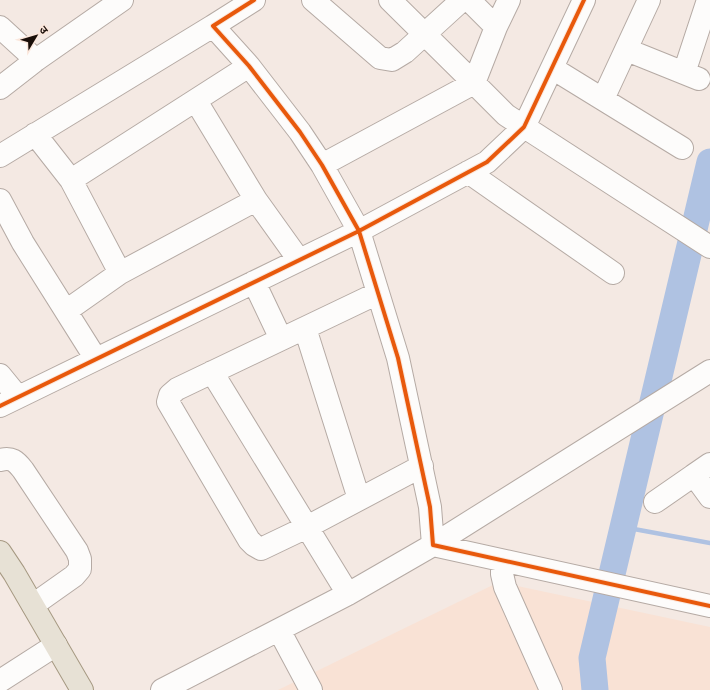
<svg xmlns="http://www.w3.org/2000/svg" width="710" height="690" viewBox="0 0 710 690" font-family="'Public Sans','Noto Sans Devanagari',sans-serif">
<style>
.built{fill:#f9e2d5}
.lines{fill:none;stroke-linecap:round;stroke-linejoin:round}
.stream{stroke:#afc2e2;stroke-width:4.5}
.river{stroke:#afc2e2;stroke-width:27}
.minor-casing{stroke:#b5aaa4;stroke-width:24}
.major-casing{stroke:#a69982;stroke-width:24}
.minor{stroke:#fdfcfb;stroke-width:22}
.major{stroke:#e7e1d5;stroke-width:22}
.cycleway-casing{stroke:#fbe7dc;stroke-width:6}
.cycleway{stroke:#e8590c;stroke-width:4}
</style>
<rect width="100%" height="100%" fill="#f4e9e3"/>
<!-- built -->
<path class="built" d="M499,582L710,627V690H278Z"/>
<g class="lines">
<!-- stream -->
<path class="stream" d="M623,527L710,543"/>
<!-- river -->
<path class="river" d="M595,690L592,658L710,162"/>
<defs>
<path id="minor" d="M254,0L213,26L249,66L300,132L322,165L359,231L398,358L430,507L433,545L710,606
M313,0L380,58L392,60L405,52L462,0
M469,0L496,27L474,83L506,115L710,247
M0,27L36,60
M496,27L509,0
M627,50L699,79
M552,68L682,148
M684,73L708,0
M0,88L36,60L122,0
M603,99L649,0
M35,134L71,180L120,273
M0,156L213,26
M322,165L474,83L390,0
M468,172L613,273
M71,180L249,66
M0,200L23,243L96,359
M256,200L299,260
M254,282L281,339
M378,293L177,389L170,395L168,402L249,540L254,545L261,549L307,527L422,466
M66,311L120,273L256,200L196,101
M305,328L359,499
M212,372L348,594
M0,375L18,397
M0,406L359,231L487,162L524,127L584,0
M0,460C12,457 16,461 23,470L77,551L80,559V569L74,576L33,605
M710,464L694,475L710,497
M655,502L694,475
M502,561V574L505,587L551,690
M279,630L311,690
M0,681L56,645
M162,690L348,594L433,545L710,371"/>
<path id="major" d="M0,552L14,573L82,690"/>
</defs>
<!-- minor casing -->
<use href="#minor" class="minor-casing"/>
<!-- major casing -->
<use href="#major" class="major-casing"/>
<!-- minor -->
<use href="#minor" class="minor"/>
<!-- major -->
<use href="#major" class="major"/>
<defs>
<path id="cycleway" d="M254,0L213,26L249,66L300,132L322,165L359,231L398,358L430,507L433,545L710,606
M0,406L359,231L487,162L524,127L584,0"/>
</defs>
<!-- cycleway casing -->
<use href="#cycleway" class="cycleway-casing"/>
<!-- cycleway -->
<use href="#cycleway" class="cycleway"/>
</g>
<!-- north arrow -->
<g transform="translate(36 36) rotate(52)" stroke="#fbe7dc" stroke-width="3" paint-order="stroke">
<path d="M0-3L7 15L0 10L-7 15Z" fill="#190e08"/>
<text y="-6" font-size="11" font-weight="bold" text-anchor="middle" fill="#190e08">उ</text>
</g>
</svg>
